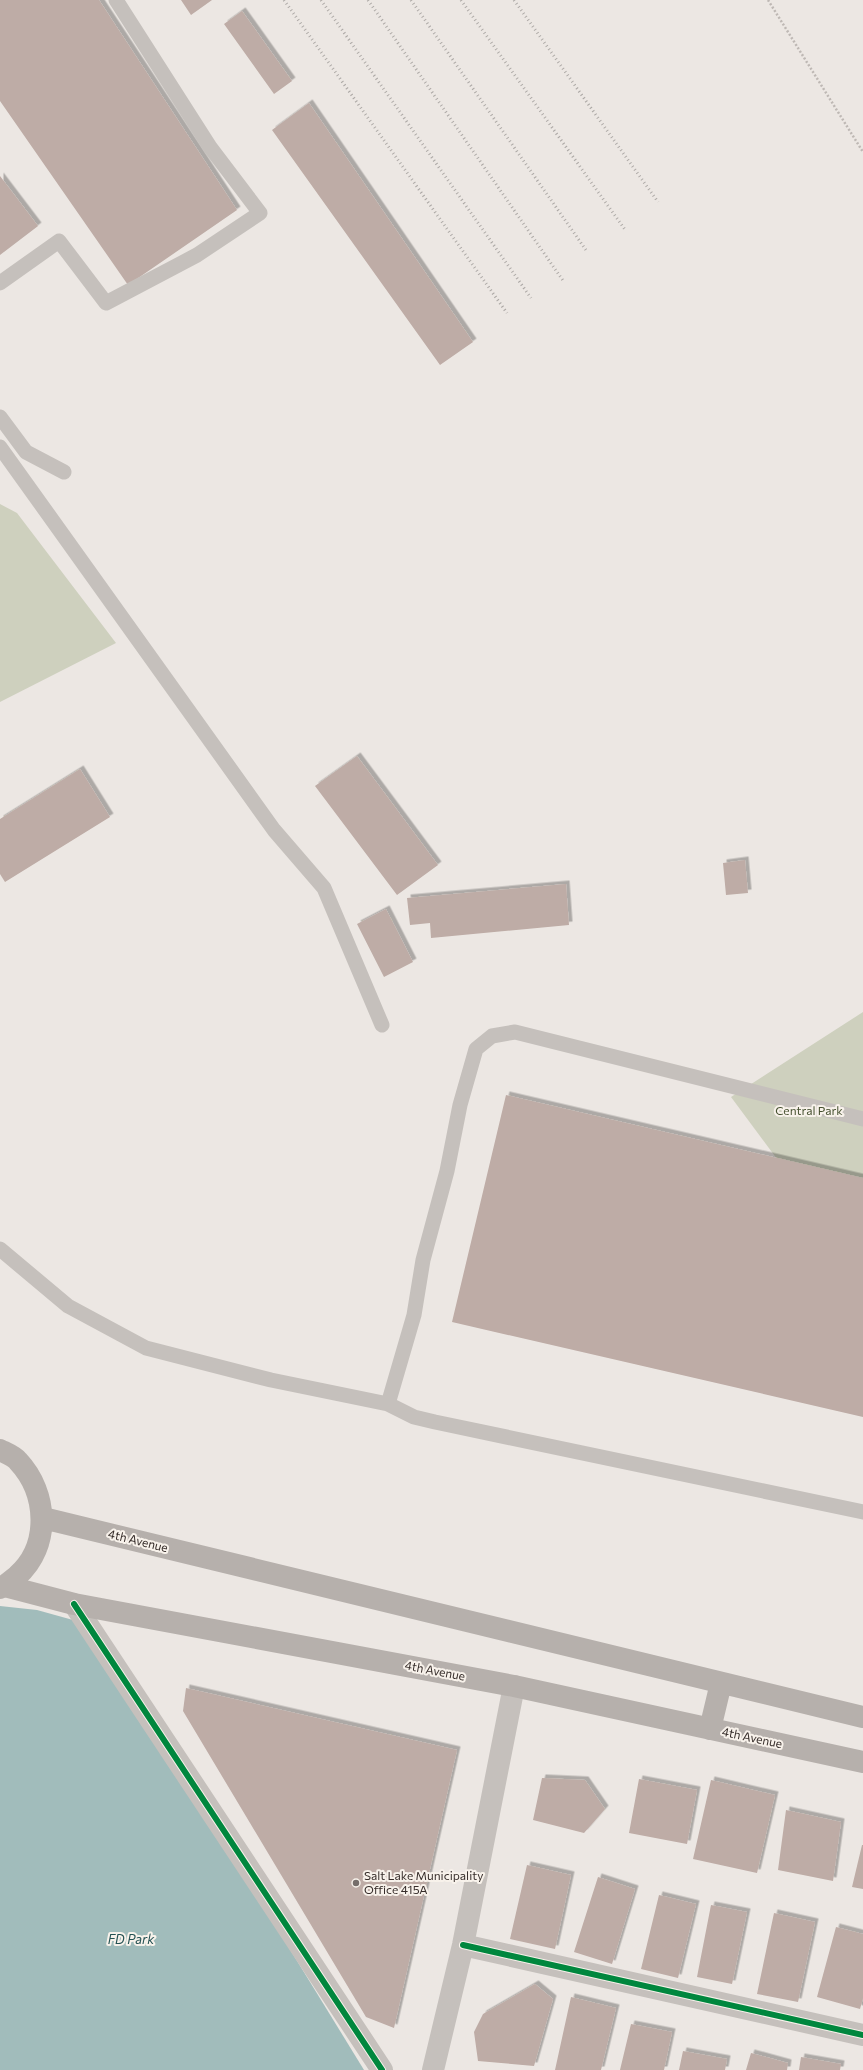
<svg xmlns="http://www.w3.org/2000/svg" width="863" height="2070" viewBox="0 0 863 2070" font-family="Commissioner,sans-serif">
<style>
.green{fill:#ced0be}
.water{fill:#a1bcbb}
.building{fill:#beaca6;filter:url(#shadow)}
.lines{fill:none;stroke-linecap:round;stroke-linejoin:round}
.path{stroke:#beb8b4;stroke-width:2.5;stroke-dasharray:2 2;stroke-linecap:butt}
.service{stroke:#c5c0bc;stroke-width:15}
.minor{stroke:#c5c0bc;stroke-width:22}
.secondary{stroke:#b6b0ac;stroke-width:22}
.rail{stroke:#ada9a6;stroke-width:3;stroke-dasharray:1 3;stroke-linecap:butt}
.cycleway-casing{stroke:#f8f2eb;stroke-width:8}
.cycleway{stroke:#00873e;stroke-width:6}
.poi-dot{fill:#766e6b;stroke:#f8f2eb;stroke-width:1.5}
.labels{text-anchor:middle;stroke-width:4;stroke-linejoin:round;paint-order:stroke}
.park-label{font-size:12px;fill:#465130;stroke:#f8f2eb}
.street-label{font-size:12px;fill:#362d2a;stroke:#f8f2eb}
.poi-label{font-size:12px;fill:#362d2a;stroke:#f8f2eb;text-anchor:start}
.water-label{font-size:13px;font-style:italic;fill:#245153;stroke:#f8f2eb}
</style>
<defs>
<filter id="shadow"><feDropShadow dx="3.5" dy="-3.5" stdDeviation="0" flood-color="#0004"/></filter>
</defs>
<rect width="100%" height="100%" fill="#ece7e3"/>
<!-- green -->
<path class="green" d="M0,504L17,513L116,643L0,702Z
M863,1012V1275L731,1097Z"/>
<!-- water -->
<path class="water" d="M0,1606L37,1610L73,1620L99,1638L364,2070H0Z"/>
<!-- building -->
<path class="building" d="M0,0H99L237,210L128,285L0,101Z
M181,0H212L191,15Z
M242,11L292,81L274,94L224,24Z
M309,103L473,342L440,365L272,130Z
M0,176L38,226L0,255Z
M357,756L438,865L397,895L315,786Z
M80,769L110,817L5,882L0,874V819Z
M745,860L748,893L726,895L723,863Z
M566,884L569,925L431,938L430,923L410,925L407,898Z
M386,909L413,962L384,977L357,924Z
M506,1095L863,1178V1417L452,1322Z
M186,1688L457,1750L394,2028L366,2017L183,1711Z
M542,1778L585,1780L605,1809L584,1833L533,1820Z
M639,1779L697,1790L687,1844L629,1833Z
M711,1780L775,1795L757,1873L693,1859Z
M786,1810L841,1822L833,1881L778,1870Z
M862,1845H863V1889L852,1887Z
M527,1865L571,1875L555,1949L510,1939Z
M598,1877L635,1889L612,1964L574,1952Z
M659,1895L696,1904L678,1978L641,1969Z
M711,1905L747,1912L732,1984L697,1977Z
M774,1913L815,1922L798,2002L757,1994Z
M836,1927L863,1934V1998L860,2009L817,1997Z
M535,1984L553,1999L534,2066L478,2061L474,2032L483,2014Z
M571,1997L616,2008L601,2070H555Z
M631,2024L672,2032L664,2070H620Z
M683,2051L727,2059L725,2070H679Z
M751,2053L788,2063L787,2070H746Z
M801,2057L841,2064L840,2070H799Z"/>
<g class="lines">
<!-- path -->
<path class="path" d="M768,0L863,152"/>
<!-- service -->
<path class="service" d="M0,283L59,241L106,303L197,255L260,213L210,147L116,0
M0,417L26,452L64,472
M0,447L274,830L324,888L382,1025
M0,1249L68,1306L146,1348L271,1380L388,1404L414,1315L423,1260L447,1171L460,1105L476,1049L492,1036L515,1032L863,1119
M388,1404L414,1417L435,1422L863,1512"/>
<!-- minor -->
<path class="minor" d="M74,1604L382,2070
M463,1945L863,2035
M433,2070L463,1945L514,1686"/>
<!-- secondary -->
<path class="secondary" d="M0,1450C6,1453 14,1456 18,1461C48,1493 51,1546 17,1576C12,1580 7,1585 0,1588
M43,1518L863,1717
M5,1586L74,1604L514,1686L863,1762
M710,1729L721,1683"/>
<!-- rail -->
<path class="rail" d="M284,0L507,313
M321,0L531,298
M368,0L564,282
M411,0L586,250
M461,0L626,231
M514,0L658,202"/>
<defs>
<path id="cycleway" d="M74,1604L382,2070
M463,1945L863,2035"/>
</defs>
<!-- cycleway casing -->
<use href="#cycleway" class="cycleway-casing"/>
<!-- cycleway -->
<use href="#cycleway" class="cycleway"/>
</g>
<!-- markers -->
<circle class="poi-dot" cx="356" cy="1883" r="4"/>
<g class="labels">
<!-- park labels -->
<g class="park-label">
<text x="809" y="1115">Central Park</text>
</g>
<!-- street labels -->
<g class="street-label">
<text transform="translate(138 1541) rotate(14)" y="4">4th Avenue</text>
<text transform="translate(435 1671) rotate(11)" y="4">4th Avenue</text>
<text transform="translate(752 1738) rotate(12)" y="4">4th Avenue</text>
</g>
<!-- poi labels -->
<g class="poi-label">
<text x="364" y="1880">Salt Lake Municipality<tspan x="364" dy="14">Office 415A</tspan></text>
</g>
<!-- water labels -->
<g class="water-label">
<text x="131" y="1944">FD Park</text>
</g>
</g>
</svg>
